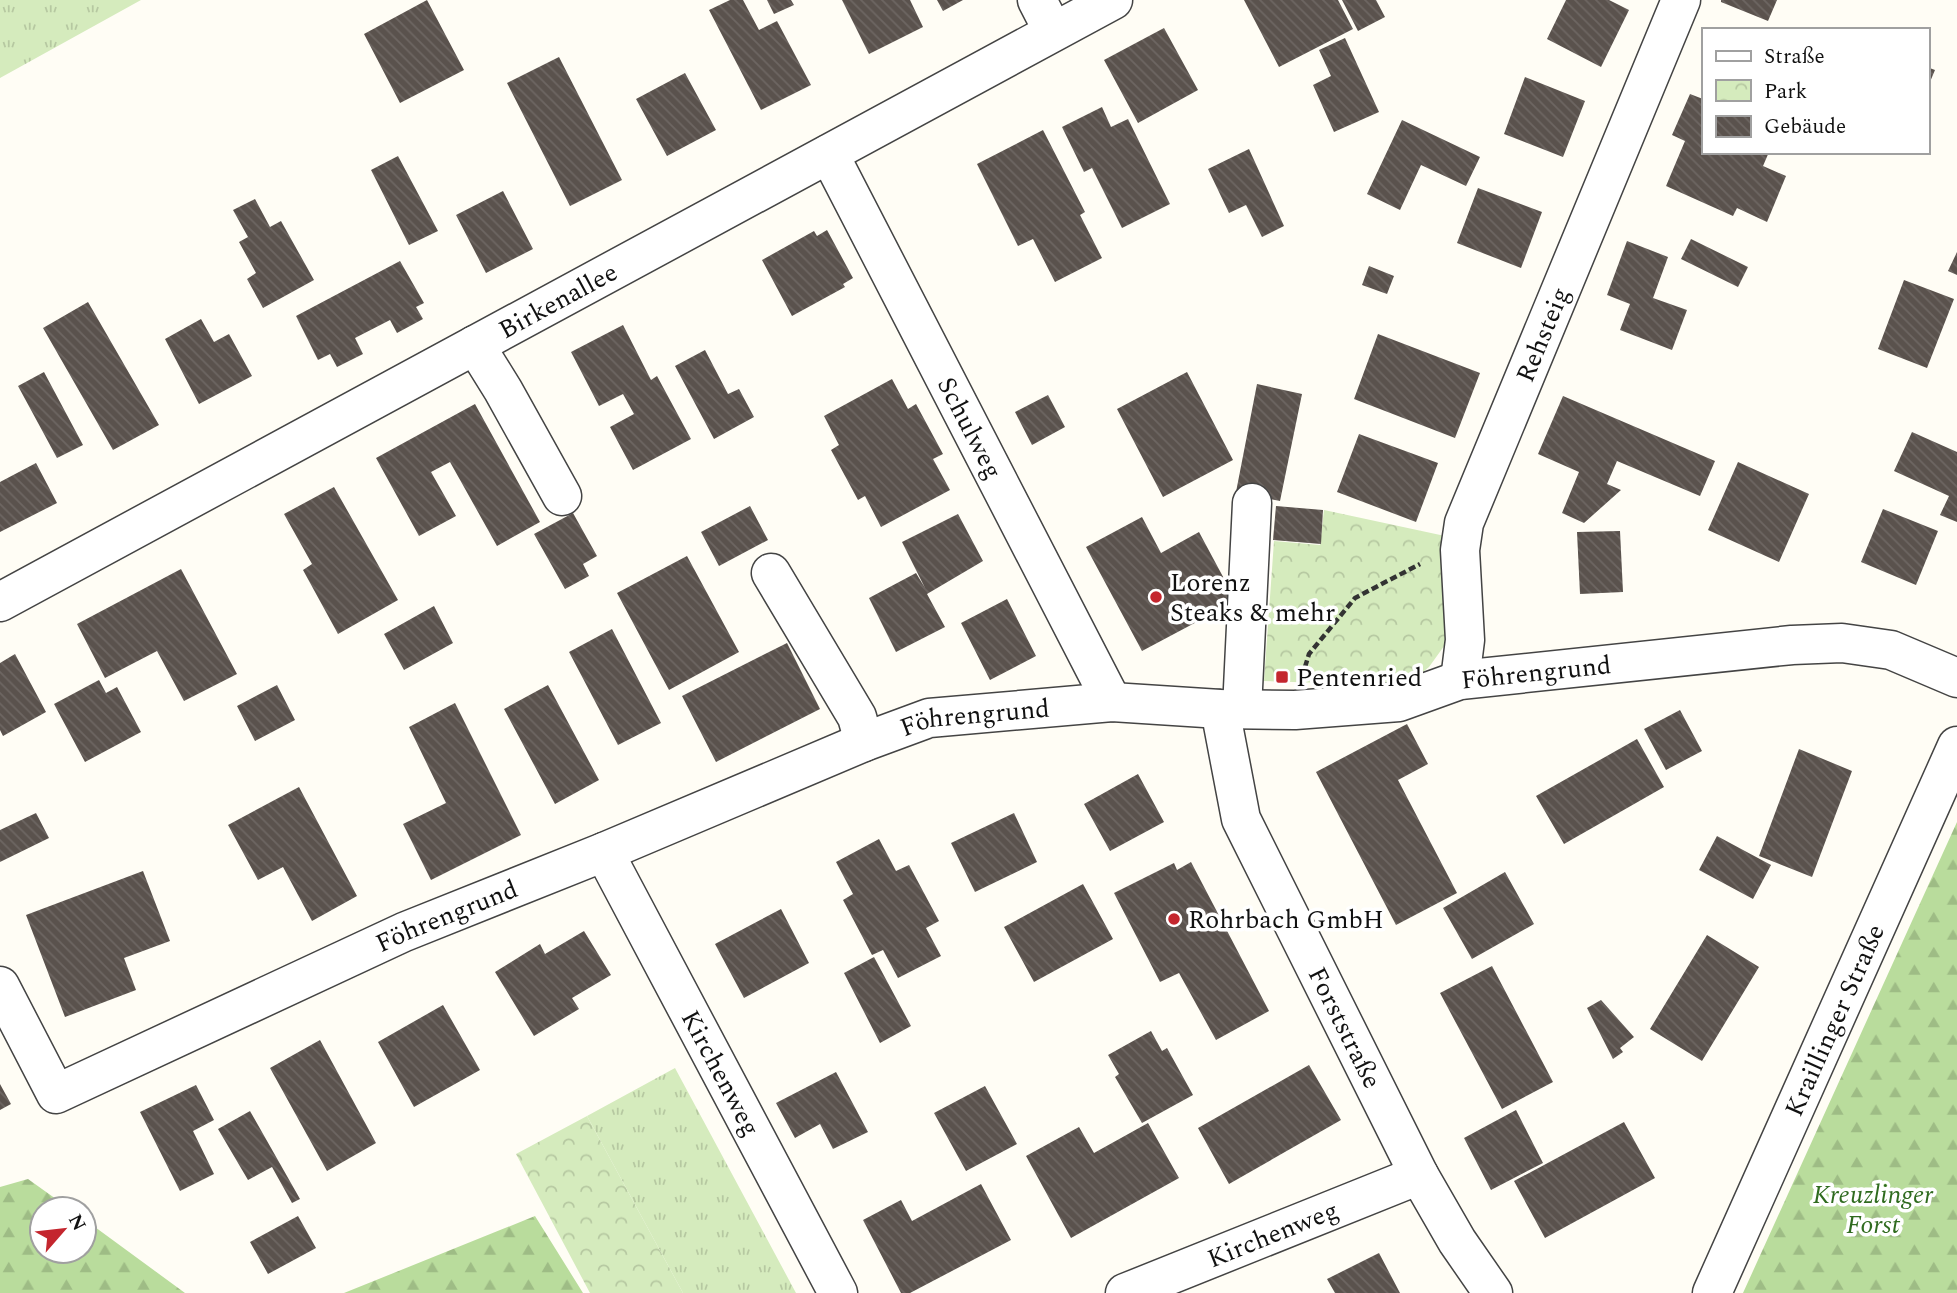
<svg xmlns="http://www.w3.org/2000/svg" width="1957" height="1293" viewBox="0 0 1957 1293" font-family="Spectral,serif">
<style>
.grass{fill:url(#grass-tufts)}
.forest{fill:url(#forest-firs)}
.park{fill:url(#park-crowns)}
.building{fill:url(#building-back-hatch)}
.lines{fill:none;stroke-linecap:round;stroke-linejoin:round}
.minor-casing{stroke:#444;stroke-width:41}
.path{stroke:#333;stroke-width:4.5;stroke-dasharray:7 3.5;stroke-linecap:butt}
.minor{stroke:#fff;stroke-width:38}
.poi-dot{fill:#c4262e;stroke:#fff;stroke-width:2.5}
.labels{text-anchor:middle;stroke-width:7;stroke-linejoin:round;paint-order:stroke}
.street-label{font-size:26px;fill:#111;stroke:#fff}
.poi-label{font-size:26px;fill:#111;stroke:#fff;text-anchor:start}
.park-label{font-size:26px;font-style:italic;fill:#2f6b1f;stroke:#fff}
</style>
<defs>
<pattern id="grass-tufts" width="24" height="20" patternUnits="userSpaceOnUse" patternTransform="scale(1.75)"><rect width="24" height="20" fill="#d5ebbd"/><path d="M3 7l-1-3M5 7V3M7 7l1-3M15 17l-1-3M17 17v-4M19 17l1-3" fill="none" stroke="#b6c8a1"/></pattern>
<pattern id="forest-firs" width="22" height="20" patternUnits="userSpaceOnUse" patternTransform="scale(1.75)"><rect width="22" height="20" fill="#b9dc9c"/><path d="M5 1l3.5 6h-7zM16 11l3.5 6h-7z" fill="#9ebc85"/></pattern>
<pattern id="park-crowns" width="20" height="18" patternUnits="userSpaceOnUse" patternTransform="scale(1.75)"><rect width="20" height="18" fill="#d5ebbd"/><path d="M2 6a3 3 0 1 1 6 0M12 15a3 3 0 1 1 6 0" fill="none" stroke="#b6c8a1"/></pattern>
<pattern id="building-back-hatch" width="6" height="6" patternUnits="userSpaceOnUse" patternTransform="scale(1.75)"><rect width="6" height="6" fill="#5a524d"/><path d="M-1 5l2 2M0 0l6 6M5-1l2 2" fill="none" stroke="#6d6662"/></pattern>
</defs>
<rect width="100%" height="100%" fill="#fffdf5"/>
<!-- grass -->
<path class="grass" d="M0,0H141L0,78Z
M675,1068L796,1293H683L587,1116Z"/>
<!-- forest -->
<path class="forest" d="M1957,822V1293H1743Z
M28,1179L70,1209H42V1251H84V1219L185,1293H0V1187Z
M535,1216L583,1293H344Z"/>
<!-- park -->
<path class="park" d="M1324,510L1445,536L1447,642L1429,667L1417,677L1406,682L1388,685L1264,681L1274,541L1320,545Z
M587,1116L683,1293H590L516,1154Z"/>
<!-- building -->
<path class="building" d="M427,0L464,70L400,103L364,34Z
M730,0H743L759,30L777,21L811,85L761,110L709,10Z
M767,0H791L794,5L774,14Z
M842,0H910L923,27L869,54Z
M937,0H963L943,11Z
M1244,0H1338L1353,29L1279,67Z
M1342,0H1376L1385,17L1358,31Z
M1566,0H1609L1629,10L1601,67L1547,39Z
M1721,0H1777L1768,21L1721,2Z
M1164,28L1198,90L1138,123L1104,60Z
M1345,38L1379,112L1334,132L1313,85L1331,76L1319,50Z
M559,57L622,180L570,206L507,83Z
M1927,67L1935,70L1927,89Z
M685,73L716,130L667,156L636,99Z
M1525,77L1585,101L1563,157L1504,134Z
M1690,94L1703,99V152H1769L1763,166L1786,176L1767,222L1737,208L1733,216L1666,186L1685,141L1672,135Z
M1102,107L1111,127L1128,119L1170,204L1122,228L1092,168L1084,172L1062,127Z
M1402,120L1480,157L1466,186L1421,165L1400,210L1367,194Z
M1043,130L1085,212L1080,215L1102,258L1055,282L1033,239L1018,246L977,164Z
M1249,149L1284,226L1262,237L1246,205L1229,213L1208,169Z
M398,156L438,231L409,245L371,170Z
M1478,188L1542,212L1521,268L1457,243Z
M503,191L533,249L486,273L456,215Z
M255,199L270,227L281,221L314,280L263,308L247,279L256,273L239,242L248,237L233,210Z
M827,230L853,278L843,284L845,287L792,316L762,260L814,231L817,236Z
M1691,239L1748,267L1738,287L1681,259Z
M1627,241L1668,257L1653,298L1687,310L1672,350L1620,330L1630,304L1607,295Z
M1957,252V275L1948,271Z
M400,261L424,303L416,307L423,319L397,333L390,320L355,338L363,354L337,367L330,354L318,360L296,316Z
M1369,266L1394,276L1387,294L1362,285Z
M1904,280L1954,299L1927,368L1878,349Z
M88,302L159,425L113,450L43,328Z
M201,319L214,342L229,334L252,376L199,404L165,339Z
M623,325L651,380L657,376L691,439L633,470L610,427L634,414L623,394L599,406L571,352Z
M1378,334L1480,373L1455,438L1354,399Z
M705,350L728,394L739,389L754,417L714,439L675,366Z
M44,372L83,445L57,458L18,386Z
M1187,372L1233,460L1163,497L1117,409Z
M892,379L908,409L916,404L943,454L933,459L950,490L881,527L865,496L858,500L831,450L839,445L824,416Z
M1257,384L1302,394L1280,501L1236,492Z
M1048,395L1065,427L1032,445L1015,412Z
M1563,396L1715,461L1700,496L1617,461L1607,484L1621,490L1584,523L1562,513L1579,472L1538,454Z
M475,404L540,522L497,546L450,462L431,472L456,516L419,536L376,458Z
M1912,432L1957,452V522L1940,515L1949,496L1894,471Z
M1359,434L1438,463L1416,522L1337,492Z
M1738,462L1809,494L1779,562L1708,530Z
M36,463L57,503L0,532V482Z
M334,487L398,600L338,634L303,570L312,564L284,514Z
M750,506L768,540L719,566L701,532Z
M1276,506L1323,510L1321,544L1273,540Z
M1883,509L1938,531L1916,585L1861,562Z
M573,513L597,556L583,564L589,576L565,589L534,534Z
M958,514L983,561L927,594L945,627L896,652L869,598L916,573L925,588L902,542Z
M1142,517L1161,553L1199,532L1236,601L1142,651L1086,547Z
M1620,531L1623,592L1580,594L1577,532Z
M687,556L739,652L669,690L617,593Z
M181,569L237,674L184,701L157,651L105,678L77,624Z
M1007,599L1036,656L990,680L961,623Z
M434,606L453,643L404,670L384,634Z
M612,629L661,723L618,745L569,652Z
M787,643L820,709L716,762L682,696Z
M15,654L46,712L3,736L0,730V663Z
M99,680L106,693L117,687L141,732L85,762L54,704Z
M277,685L295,720L255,741L237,706Z
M548,685L599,780L555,804L504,709Z
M455,703L521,835L431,880L403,824L446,803L409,727Z
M1680,710L1702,751L1666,770L1644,729Z
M1407,724L1428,764L1398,780L1457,893L1396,925L1316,772Z
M1637,739L1664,787L1564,844L1536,796Z
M1799,749L1852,771L1812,877L1759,856Z
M1138,774L1164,822L1110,851L1084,804Z
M299,787L357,896L312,921L283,867L258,880L228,825Z
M36,813L49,838L0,862V830Z
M1014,813L1037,862L975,892L951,843Z
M1717,836L1771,865L1753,899L1699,870Z
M879,839L896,871L909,865L939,921L926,928L941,956L898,978L883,950L872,955L843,900L853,894L836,862Z
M1191,862L1269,1011L1216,1040L1179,973L1160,982L1114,893L1174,863L1177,870Z
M143,871L170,941L124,958L136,990L65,1017L26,915Z
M1505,872L1534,924L1472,959L1443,908Z
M1083,884L1113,939L1034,982L1004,927Z
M781,909L809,963L744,998L715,944Z
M584,931L611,975L572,998L579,1009L534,1036L495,972L540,944L545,954Z
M1707,935L1759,967L1702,1061L1650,1029Z
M874,957L911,1026L880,1043L844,973Z
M1492,966L1553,1082L1502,1109L1440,993Z
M1601,1000L1634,1037L1620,1048L1623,1052L1613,1059L1587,1008Z
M443,1005L480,1070L414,1107L378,1042Z
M1151,1031L1162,1051L1167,1048L1193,1095L1142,1123L1115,1077L1119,1074L1108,1055Z
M320,1040L376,1143L327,1171L270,1068Z
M1309,1065L1341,1120L1229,1184L1198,1128Z
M836,1072L868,1132L833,1149L820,1124L795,1138L776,1103Z
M0,1084L11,1104L0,1110Z
M196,1085L214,1120L193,1131L214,1174L180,1191L140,1112Z
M985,1086L1017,1144L966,1171L934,1113Z
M1516,1110L1543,1163L1491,1190L1464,1138Z
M250,1111L300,1199L292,1203L272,1167L248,1180L218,1129Z
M1624,1122L1655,1178L1545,1238L1514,1181Z
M1148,1123L1179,1178L1071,1238L1026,1156L1079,1127L1094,1153Z
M981,1184L1011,1240L910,1293H901L863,1220L901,1200L912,1221Z
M298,1216L316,1248L268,1274L250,1242Z
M1379,1253L1400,1293H1335L1327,1279Z"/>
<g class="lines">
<defs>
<g id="minor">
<path d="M1037,0L1053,31"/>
<path id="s1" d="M829,154L1112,702"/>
<path d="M475,345L503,390L562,496"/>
<path d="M771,573L857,717L864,742"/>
<path id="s2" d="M0,602L1113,0"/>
<path id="s3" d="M1460,680L1465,640L1460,550L1464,523L1681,0"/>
<path id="s4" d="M1220,709L1241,819L1419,1175L1457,1241L1493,1293"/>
<path d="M1242,709L1252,503"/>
<path id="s5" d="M604,852L838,1293"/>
<path id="s6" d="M0,986L56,1094L404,932L604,852L864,742L929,718L1112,702L1220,709L1295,710L1399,702L1460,680L1792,645L1842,643L1891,650L1957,678"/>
<path id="s7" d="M1125,1293L1419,1175"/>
<path id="s8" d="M1712,1293L1957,746"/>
</g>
</defs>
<!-- minor casing -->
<use href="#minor" class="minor-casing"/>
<!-- path -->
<path class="path" d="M1305,667L1309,654L1355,598L1420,564"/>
<!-- minor -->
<use href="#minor" class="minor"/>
</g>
<!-- markers -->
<g class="poi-dot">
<circle cx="1156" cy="597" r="7"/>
<rect x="1275" y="670" width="14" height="14" rx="3.5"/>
<circle cx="1174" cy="919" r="7"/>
</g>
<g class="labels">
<!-- street labels -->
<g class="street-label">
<text dy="9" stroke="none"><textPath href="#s2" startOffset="634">Birkenallee</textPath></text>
<text dy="9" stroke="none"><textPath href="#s3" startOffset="362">Rehsteig</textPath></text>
<text dy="9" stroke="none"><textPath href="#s1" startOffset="308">Schulweg</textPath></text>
<text dy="9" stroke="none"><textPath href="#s6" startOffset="1685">Föhrengrund</textPath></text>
<text dy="9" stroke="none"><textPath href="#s6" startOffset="1118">Föhrengrund</textPath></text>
<text dy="9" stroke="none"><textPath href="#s6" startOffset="551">Föhrengrund</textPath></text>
<text dy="9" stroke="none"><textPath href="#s8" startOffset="299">Kraillinger Straße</textPath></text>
<text dy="9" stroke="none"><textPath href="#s4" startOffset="345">Forststraße</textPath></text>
<text dy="9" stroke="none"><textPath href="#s5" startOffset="250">Kirchenweg</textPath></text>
<text dy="9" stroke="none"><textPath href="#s7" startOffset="159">Kirchenweg</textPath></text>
</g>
<!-- poi labels -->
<g class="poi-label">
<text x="1170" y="591">Lorenz<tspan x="1170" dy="30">Steaks &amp; mehr</tspan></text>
<text x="1296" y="686">Pentenried</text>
<text x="1188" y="928">Rohrbach GmbH</text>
</g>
<!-- park labels -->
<g class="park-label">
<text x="1873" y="1203">Kreuzlinger<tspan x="1873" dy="30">Forst</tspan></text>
</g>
</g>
<!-- legend -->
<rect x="1702" y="28" width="228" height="126" fill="#ffffff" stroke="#a0a0a0" stroke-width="2"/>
<rect x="1716" y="51" width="35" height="10" fill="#ffffff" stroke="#a0a0a0" stroke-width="2"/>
<text x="1764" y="63" font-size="21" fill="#111111">Straße</text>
<rect x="1716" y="80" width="35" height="21" fill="url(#park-crowns)" stroke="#a0a0a0" stroke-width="2"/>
<text x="1764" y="98" font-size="21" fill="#111111">Park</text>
<rect x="1716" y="116" width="35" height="21" fill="url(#building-back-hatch)" stroke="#a0a0a0" stroke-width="2"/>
<text x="1764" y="133" font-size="21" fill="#111111">Gebäude</text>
<!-- north arrow -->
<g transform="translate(63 1230) rotate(62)"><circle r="33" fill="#ffffff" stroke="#a0a0a0" stroke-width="2"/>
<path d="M0-5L12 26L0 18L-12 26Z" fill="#c4262e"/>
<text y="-10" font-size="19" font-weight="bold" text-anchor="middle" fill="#111111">N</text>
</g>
</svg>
